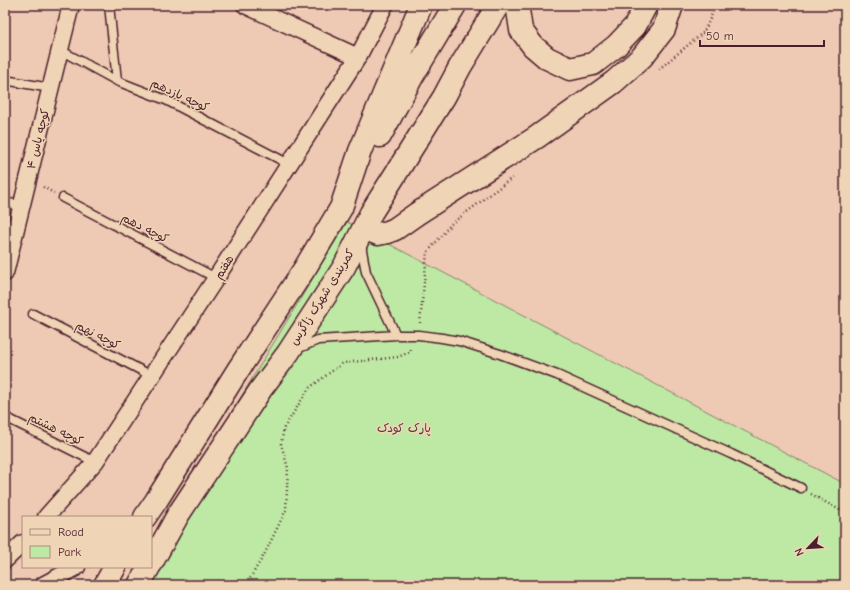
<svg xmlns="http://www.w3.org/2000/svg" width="850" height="590" viewBox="0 0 850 590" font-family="'Comic Neue','Playpen Sans Arabic',sans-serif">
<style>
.green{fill:#bee9a5;stroke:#848468}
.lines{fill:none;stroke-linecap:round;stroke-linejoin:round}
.lane-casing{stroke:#4a1f2b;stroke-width:11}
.street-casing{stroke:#4a1f2b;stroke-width:19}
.secondary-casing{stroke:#4a1f2b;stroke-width:25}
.path{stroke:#4a1f2b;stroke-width:2.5;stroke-dasharray:1 3;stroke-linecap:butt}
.lane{stroke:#f0d4b6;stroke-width:8}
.street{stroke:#f0d4b6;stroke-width:16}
.secondary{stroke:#f0d4b6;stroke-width:22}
.labels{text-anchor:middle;stroke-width:3;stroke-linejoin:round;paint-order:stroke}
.street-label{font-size:12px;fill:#4a1f2b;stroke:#f0d4b6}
.park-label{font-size:12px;fill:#5b3d3d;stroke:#f0d4b6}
</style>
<rect width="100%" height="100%" fill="#eec9b4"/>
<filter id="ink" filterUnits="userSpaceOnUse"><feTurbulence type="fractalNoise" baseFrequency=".025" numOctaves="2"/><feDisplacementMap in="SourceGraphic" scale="8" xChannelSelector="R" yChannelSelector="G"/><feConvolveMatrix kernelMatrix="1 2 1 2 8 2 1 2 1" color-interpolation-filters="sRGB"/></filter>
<g filter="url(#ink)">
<!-- green -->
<path class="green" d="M347,222L845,484V585H154L161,529Z"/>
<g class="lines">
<defs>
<path id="lane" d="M109,5L117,81
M60,50L117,81L166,100L289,164
M5,80L50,88
M63,198L216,278
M5,202L22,206
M361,245L366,272L396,335
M33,314L152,376
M297,349L318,340L396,335H419L442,338L459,341L500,354L557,375L731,454L801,488
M5,417L95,462"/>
<path id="street" d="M245,5L358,57
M5,273L71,5
M46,517L95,462L216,278L358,57L385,5
M5,560L23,543
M43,585L77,567"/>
<path id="secondary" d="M518,5V10L521,30L533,46L547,58L570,69L593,64L616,46L635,26L646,5
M380,136L413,75L455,5
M364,228L378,234L388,232L395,229L418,213L537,137L614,82L642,57L664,29L672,5
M145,517L156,501L238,370L305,268L341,208L360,151L421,5
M151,564L178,515L261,389L288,353L344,267L371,213L444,97L460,67L498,5
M105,585L115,567
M139,585L149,567"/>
</defs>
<!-- lane casing -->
<use href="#lane" class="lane-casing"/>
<!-- street casing -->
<use href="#street" class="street-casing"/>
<!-- secondary casing -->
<use href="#secondary" class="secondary-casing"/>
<!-- path -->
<path class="path" d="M659,69L704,32L716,5
M43,187L54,193
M420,323L427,253L451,224L512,178
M811,494L845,513
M246,585L264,555L286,510L288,468L281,444L284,428L309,388L343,363L398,357L410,352L412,347"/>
<!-- lane -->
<use href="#lane" class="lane"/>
<!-- street -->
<use href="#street" class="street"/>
<!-- secondary -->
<use href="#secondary" class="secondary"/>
</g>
</g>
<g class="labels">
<!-- street labels -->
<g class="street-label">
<text transform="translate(180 95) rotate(25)" y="4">کوچه یازدهم</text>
<text transform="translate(38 139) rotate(-76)" y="4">کوچه یاس ۴</text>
<text transform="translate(145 228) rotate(27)" y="4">کوچه دهم</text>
<text transform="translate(224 267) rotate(-58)" y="4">هفتم</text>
<text transform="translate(322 297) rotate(-58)" y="4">کمربندی شهرک زاگرس</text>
<text transform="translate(98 335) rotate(27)" y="4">کوچه نهم</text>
<text transform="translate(56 429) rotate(26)" y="4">کوچه هشتم</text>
</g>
<!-- park labels -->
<g class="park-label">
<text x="404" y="432">پارک کودک</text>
</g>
</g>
<!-- margin -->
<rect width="850" height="590" fill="none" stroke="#f0d4b6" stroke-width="20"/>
<rect x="10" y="10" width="830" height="570" fill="none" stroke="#4a1f2b" stroke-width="1.5" filter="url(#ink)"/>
<!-- legend -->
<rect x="22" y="516" width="130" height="52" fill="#f0d4b6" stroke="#ae8c7e"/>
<rect x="30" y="529" width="20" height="6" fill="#f0d4b6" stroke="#ae8c7e"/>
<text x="58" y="536" font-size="12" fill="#4a1f2b">Road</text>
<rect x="30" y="546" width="20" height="12" fill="#bee9a5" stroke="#ae8c7e"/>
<text x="58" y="556" font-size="12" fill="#4a1f2b">Park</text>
<!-- north arrow -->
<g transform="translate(808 548) rotate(245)" stroke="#f0d4b6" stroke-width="3" paint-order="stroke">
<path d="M0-3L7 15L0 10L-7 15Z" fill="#4a1f2b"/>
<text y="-6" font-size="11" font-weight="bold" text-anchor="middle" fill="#4a1f2b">N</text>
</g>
<!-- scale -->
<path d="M700 40v6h124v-6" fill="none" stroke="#4a1f2b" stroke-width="2"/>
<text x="706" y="40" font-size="12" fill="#4a1f2b" stroke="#f0d4b6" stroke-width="3" paint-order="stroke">50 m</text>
</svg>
